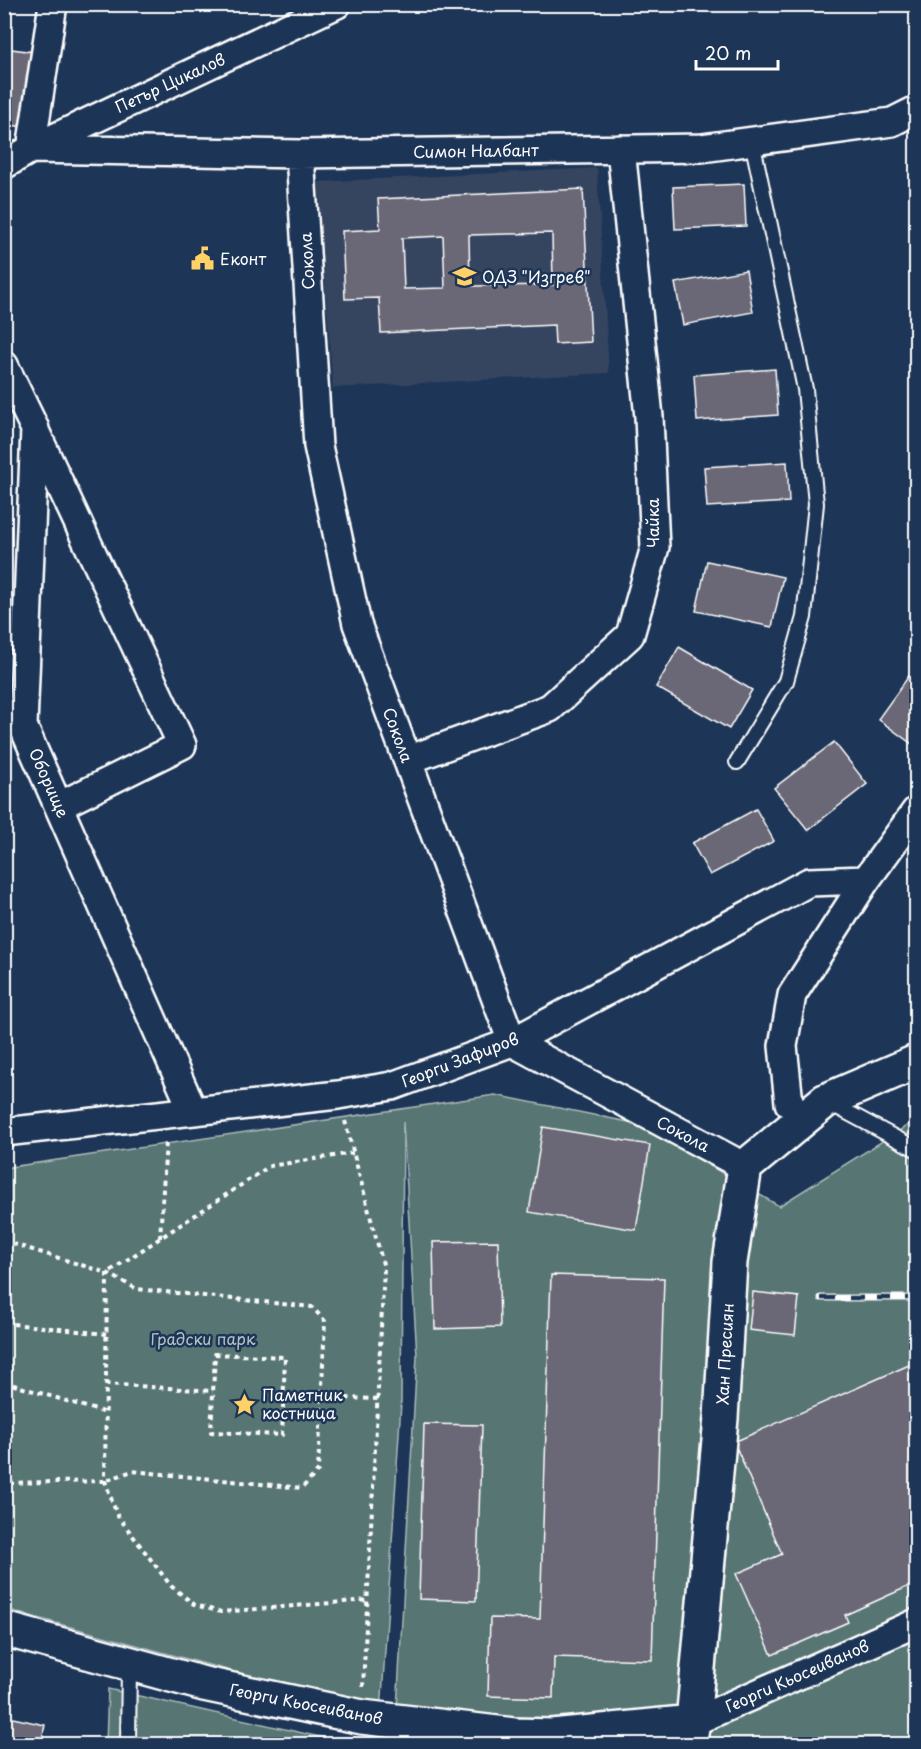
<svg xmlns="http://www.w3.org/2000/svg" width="921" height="1749" viewBox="0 0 921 1749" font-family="'Playpen Sans',sans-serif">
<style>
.built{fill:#344460}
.green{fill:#577573;stroke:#abbab9;stroke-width:1.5}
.building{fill:#6b6776;stroke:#fff;stroke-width:1.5;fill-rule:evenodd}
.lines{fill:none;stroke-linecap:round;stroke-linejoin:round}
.service-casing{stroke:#fff;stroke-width:18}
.minor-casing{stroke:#fff;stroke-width:32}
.tertiary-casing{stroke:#fff;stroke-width:38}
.path{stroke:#fff;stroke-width:4;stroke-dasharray:4.5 4.5;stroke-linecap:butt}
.service{stroke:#1d3557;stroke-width:14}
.minor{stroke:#1d3557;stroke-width:27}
.tertiary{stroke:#1d3557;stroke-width:33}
.rail-casing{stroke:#fff;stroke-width:7}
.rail{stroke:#1d3557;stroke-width:4.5;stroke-dasharray:14;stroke-linecap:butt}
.labels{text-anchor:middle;stroke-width:5;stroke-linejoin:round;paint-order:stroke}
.street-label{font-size:16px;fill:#fff;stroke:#1d3557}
.poi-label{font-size:16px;fill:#fff;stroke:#1d3557;text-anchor:start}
.park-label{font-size:16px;fill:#b3c1c0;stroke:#1d3557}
</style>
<rect width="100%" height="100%" fill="#1d3557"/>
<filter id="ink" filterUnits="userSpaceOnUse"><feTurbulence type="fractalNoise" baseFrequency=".0167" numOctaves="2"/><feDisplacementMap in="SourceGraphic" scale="12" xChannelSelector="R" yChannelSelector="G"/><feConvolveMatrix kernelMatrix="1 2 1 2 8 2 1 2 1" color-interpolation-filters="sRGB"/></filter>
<g filter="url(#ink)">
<!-- built -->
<path class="built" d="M597,168L609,373L333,388L317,182Z"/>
<!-- green -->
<path class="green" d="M495,1095L638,1124L779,1206L916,1120V1744H395L417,1356L403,1122L401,1403L381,1712L5,1609L4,1168Z
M108,1689L351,1744H106Z"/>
<!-- building -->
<path class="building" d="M4,48L34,52L23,127L4,124Z
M744,184L746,226L675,229L673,187Z
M583,189L591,342L555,344L554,325L381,333L379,298L345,299L342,231L380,229L378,199ZM552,233L553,285L470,286L469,235ZM443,236L445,288L404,289L402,238Z
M746,270L753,312L683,325L675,283Z
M775,369L778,415L697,421L694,375Z
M787,462L789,502L707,507L704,467Z
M707,561L783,577L772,627L696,611Z
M679,647L752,690L729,729L656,687Z
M916,666V747L878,719Z
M834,742L867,784L808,830L774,788Z
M756,809L774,841L710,875L692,843Z
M543,1127L650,1145L636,1230L529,1212Z
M498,1241L500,1327L435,1329L433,1242Z
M551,1275L664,1278L652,1660L554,1657L553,1698L488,1696L490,1618L540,1619Z
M753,1292L799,1297L795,1335L749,1330Z
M916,1362V1583L845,1615L848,1622L772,1655L736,1574L782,1554L734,1442Z
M424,1424L482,1425L476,1601L419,1599Z
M4,1716L45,1725L41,1744H4Z"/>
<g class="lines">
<defs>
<path id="service" d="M737,762L786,681L804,617L816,504L805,389L752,141
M830,1103L916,1149
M128,1744L129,1664"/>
<path id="minor" d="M53,4L31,149L300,154L702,148L892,122L916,110
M300,154L318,446L357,624L512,1042L745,1167
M4,165L31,149L337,4
M4,365L35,429L23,726L193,1111
M36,433L182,745L59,806
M408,760L550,708L630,635L655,547L649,417L621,149
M804,1119L789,1103L783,1046L792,995L866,880
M4,1132L338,1095L392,1086L512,1042L809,882L866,880L916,811
M693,1722L916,1623"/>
<path id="tertiary" d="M4,1629L204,1684L362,1717L514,1735L552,1736L693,1722
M689,1744L693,1722L721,1418L730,1262L745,1167L825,1101L916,1062"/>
</defs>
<!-- service casing -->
<use href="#service" class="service-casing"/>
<!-- minor casing -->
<use href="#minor" class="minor-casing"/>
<!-- tertiary casing -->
<use href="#tertiary" class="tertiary-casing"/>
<!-- path -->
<path class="path" d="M345,1121L384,1268L363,1687
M353,1153L270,1166L107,1273L105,1481L117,1515L171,1586L195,1605L221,1612L368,1600
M160,1238L166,1141
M4,1241L107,1273L137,1289L312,1307L325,1321L318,1471L302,1488L132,1471L105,1481L4,1483
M4,1323L106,1334
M215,1354L285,1357L282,1435L211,1432Z
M4,1382L106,1413
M105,1384L213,1391
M283,1396L378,1399"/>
<!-- service -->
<use href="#service" class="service"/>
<!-- minor -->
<use href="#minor" class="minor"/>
<!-- tertiary -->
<use href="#tertiary" class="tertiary"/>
<defs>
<path id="rail" d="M821,1298H916"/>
</defs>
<!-- rail casing -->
<use href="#rail" class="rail-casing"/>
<!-- rail -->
<use href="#rail" class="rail"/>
</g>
</g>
<!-- icons -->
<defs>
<symbol id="civic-bare" viewBox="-9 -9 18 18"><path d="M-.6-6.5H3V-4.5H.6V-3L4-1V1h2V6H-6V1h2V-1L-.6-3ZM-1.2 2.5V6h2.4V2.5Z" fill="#ffd166" stroke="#1d3557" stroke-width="2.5" paint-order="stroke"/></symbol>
<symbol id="school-bare" viewBox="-9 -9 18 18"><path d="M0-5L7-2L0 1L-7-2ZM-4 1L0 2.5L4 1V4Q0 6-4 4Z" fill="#ffd166" stroke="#1d3557" stroke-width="2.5" paint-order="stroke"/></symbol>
<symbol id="sight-bare" viewBox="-9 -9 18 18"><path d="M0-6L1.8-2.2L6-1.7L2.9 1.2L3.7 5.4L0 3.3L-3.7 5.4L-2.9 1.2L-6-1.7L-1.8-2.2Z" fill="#ffd166" stroke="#1d3557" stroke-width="2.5" paint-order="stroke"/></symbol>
</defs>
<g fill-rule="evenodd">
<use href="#civic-bare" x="186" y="242" width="33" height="33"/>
<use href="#school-bare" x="448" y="260" width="33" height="33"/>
<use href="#sight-bare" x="228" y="1388" width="33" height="33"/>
</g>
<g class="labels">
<!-- street labels -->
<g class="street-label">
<text transform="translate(170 83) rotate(-25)" y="6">Петър Цикалов</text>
<text transform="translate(476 151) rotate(-1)" y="6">Симон Налбант</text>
<text transform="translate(307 261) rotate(-93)" y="6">Сокола</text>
<text transform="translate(653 523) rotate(-90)" y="6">Чайка</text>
<text transform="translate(398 735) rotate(70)" y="6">Сокола</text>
<text transform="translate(49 783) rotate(66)" y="6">Оборище</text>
<text transform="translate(460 1060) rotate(-21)" y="6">Георги Зафиров</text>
<text transform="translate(683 1134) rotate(28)" y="6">Сокола</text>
<text transform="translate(725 1354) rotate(-87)" y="6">Хан Пресиян</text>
<text transform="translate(797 1676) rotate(-24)" y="6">Георги Кьосеиванов</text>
<text transform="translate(306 1704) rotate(11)" y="6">Георги Кьосеиванов</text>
</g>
<!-- poi labels -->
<g class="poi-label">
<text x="220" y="265">Еконт</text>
<text x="482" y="283">ОДЗ "Изгрев"</text>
<text x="262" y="1401">Паметник<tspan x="262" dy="18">костница</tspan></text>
</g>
<!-- park labels -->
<g class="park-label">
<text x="203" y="1345">Градски парк</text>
</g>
</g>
<!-- margin -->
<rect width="921" height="1749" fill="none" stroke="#1d3557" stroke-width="24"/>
<rect x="12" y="12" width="897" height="1725" fill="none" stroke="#fff" stroke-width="2" filter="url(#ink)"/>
<!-- scale -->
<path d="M696 60v9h82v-9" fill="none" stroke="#ffffff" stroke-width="3"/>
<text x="705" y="60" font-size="18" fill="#ffffff" stroke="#1d3557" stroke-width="4.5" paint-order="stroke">20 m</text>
</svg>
